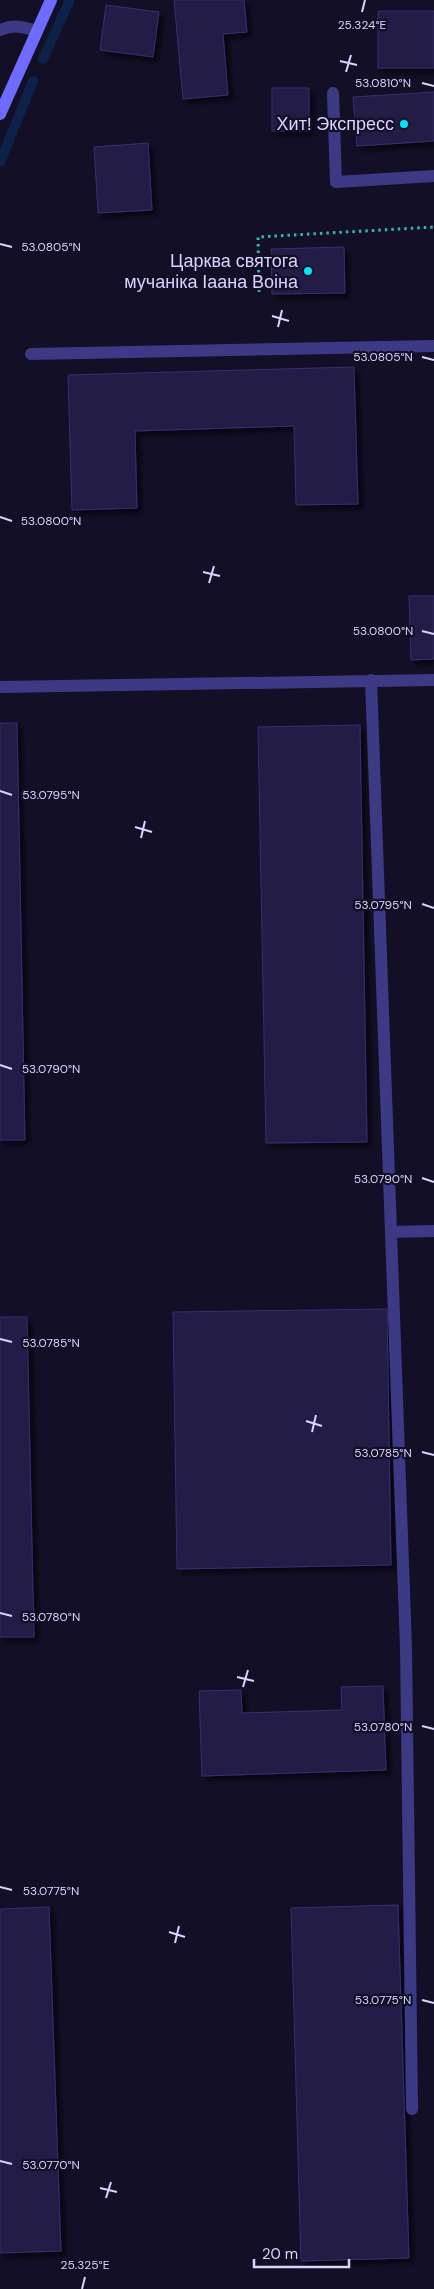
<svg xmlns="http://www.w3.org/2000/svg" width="434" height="2289" viewBox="0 0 434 2289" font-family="'DM Sans',sans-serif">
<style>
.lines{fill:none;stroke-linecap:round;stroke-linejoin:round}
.stream{stroke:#0c2248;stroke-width:10}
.building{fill:#241b47;stroke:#3b2d73;filter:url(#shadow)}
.path{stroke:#2fb8b0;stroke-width:3;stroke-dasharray:2.5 4;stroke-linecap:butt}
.lane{stroke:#3d3a85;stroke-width:12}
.street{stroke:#3d3a85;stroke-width:12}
.secondary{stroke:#6f6bff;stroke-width:12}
.ticks{fill:none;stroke:#d9d4ff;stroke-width:2}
.poi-dot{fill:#00e5ff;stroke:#130f26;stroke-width:2}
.labels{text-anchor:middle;stroke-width:4.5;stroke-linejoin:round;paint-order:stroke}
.poi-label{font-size:18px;fill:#d9d4ff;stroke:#130f26;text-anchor:end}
.ticks-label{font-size:12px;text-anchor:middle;fill:#d9d4ff;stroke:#130f26;stroke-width:4.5;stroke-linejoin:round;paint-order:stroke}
</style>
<defs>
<filter id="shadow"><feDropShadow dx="4.5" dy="4.5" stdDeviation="2.5" flood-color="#0009"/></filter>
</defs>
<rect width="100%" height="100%" fill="#130f26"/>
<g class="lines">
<!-- stream -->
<path class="stream" d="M43,59L70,0
M0,162L33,81"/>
</g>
<!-- building -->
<path class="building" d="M174,0H244L247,32L223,34L228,95L183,99Z
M106,5L159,12L153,57L100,50Z
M378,11H434V68H378Z
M272,88H309V131H272Z
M434,92V141L357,146L353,97Z
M148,143L152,210L98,213L94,147Z
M344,247L345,293L272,294L271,249Z
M354,367L358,504L296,505L294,426L135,431L137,508L72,510L68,375Z
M409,596H434V659L411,660Z
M0,723H17L25,1140H0Z
M360,725L367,1142L266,1143L258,727Z
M387,1309L391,1565L177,1569L173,1312Z
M0,1317H27L34,1637H0Z
M383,1686L386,1770L202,1776L199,1691L241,1690L242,1713L342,1710L341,1687Z
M398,1905L409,2258L301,2261L291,1908Z
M49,1907L61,2251L0,2253V1909Z"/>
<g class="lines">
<!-- path -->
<path class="path" d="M259,292L258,237L434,227"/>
<!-- lane -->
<path class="lane" d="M333,93L336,182L434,176
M31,354L434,346
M371,680L391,1232
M0,687L434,680
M412,2109L406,1648L391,1232L434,1231"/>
<!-- street -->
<path class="street" d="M0,30C13,24 24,27 37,31"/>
<!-- secondary -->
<path class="secondary" d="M0,114L51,0"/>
</g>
<!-- ticks -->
<path class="ticks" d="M362,12L365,0M340,61L357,65M346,72L351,55M422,83L434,86M0,244L12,247M272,316L289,321M278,327L282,310M422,357L434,360M0,517L12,521M203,572L220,576M209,583L214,566M422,631L434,634M0,791L12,795M135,827L152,832M141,838L145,821M422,904L434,908M0,1065L12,1069M422,1178L434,1182M0,1339L12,1342M306,1421L322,1426M312,1432L316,1415M422,1452L434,1455M0,1613L12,1616M237,1677L254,1681M243,1687L248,1670M422,1726L434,1729M0,1887L12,1890M169,1932L185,1937M175,1943L179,1926M422,2000L434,2003M0,2161L12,2164M100,2188L117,2192M106,2198L111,2182M82,2289L85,2277"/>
<!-- markers -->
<g class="poi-dot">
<circle cx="404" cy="124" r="5"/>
<circle cx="308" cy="271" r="5"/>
</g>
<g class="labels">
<!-- poi labels -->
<g class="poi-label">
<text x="394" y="130">Хит! Экспресс</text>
<text x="298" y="267">Царква святога<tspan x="298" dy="21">мучаніка Іаана Воіна</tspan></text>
</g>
</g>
<g class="ticks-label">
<text x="362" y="29">25.324°E</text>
<text x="383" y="87">53.0810°N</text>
<text x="51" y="251">53.0805°N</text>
<text x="383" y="361">53.0805°N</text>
<text x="51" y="525">53.0800°N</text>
<text x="383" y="635">53.0800°N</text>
<text x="51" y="799">53.0795°N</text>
<text x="383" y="909">53.0795°N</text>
<text x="51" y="1073">53.0790°N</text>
<text x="383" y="1183">53.0790°N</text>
<text x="51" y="1347">53.0785°N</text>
<text x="383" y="1457">53.0785°N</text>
<text x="51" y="1621">53.0780°N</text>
<text x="383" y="1731">53.0780°N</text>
<text x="51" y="1895">53.0775°N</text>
<text x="383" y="2004">53.0775°N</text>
<text x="51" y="2169">53.0770°N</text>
<text x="85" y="2269">25.325°E</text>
</g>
<!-- scale -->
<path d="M254 2259v8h95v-8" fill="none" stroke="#d9d4ff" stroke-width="2.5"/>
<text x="262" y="2259" font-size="15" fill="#d9d4ff" stroke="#130f26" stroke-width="4" paint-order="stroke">20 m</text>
</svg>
